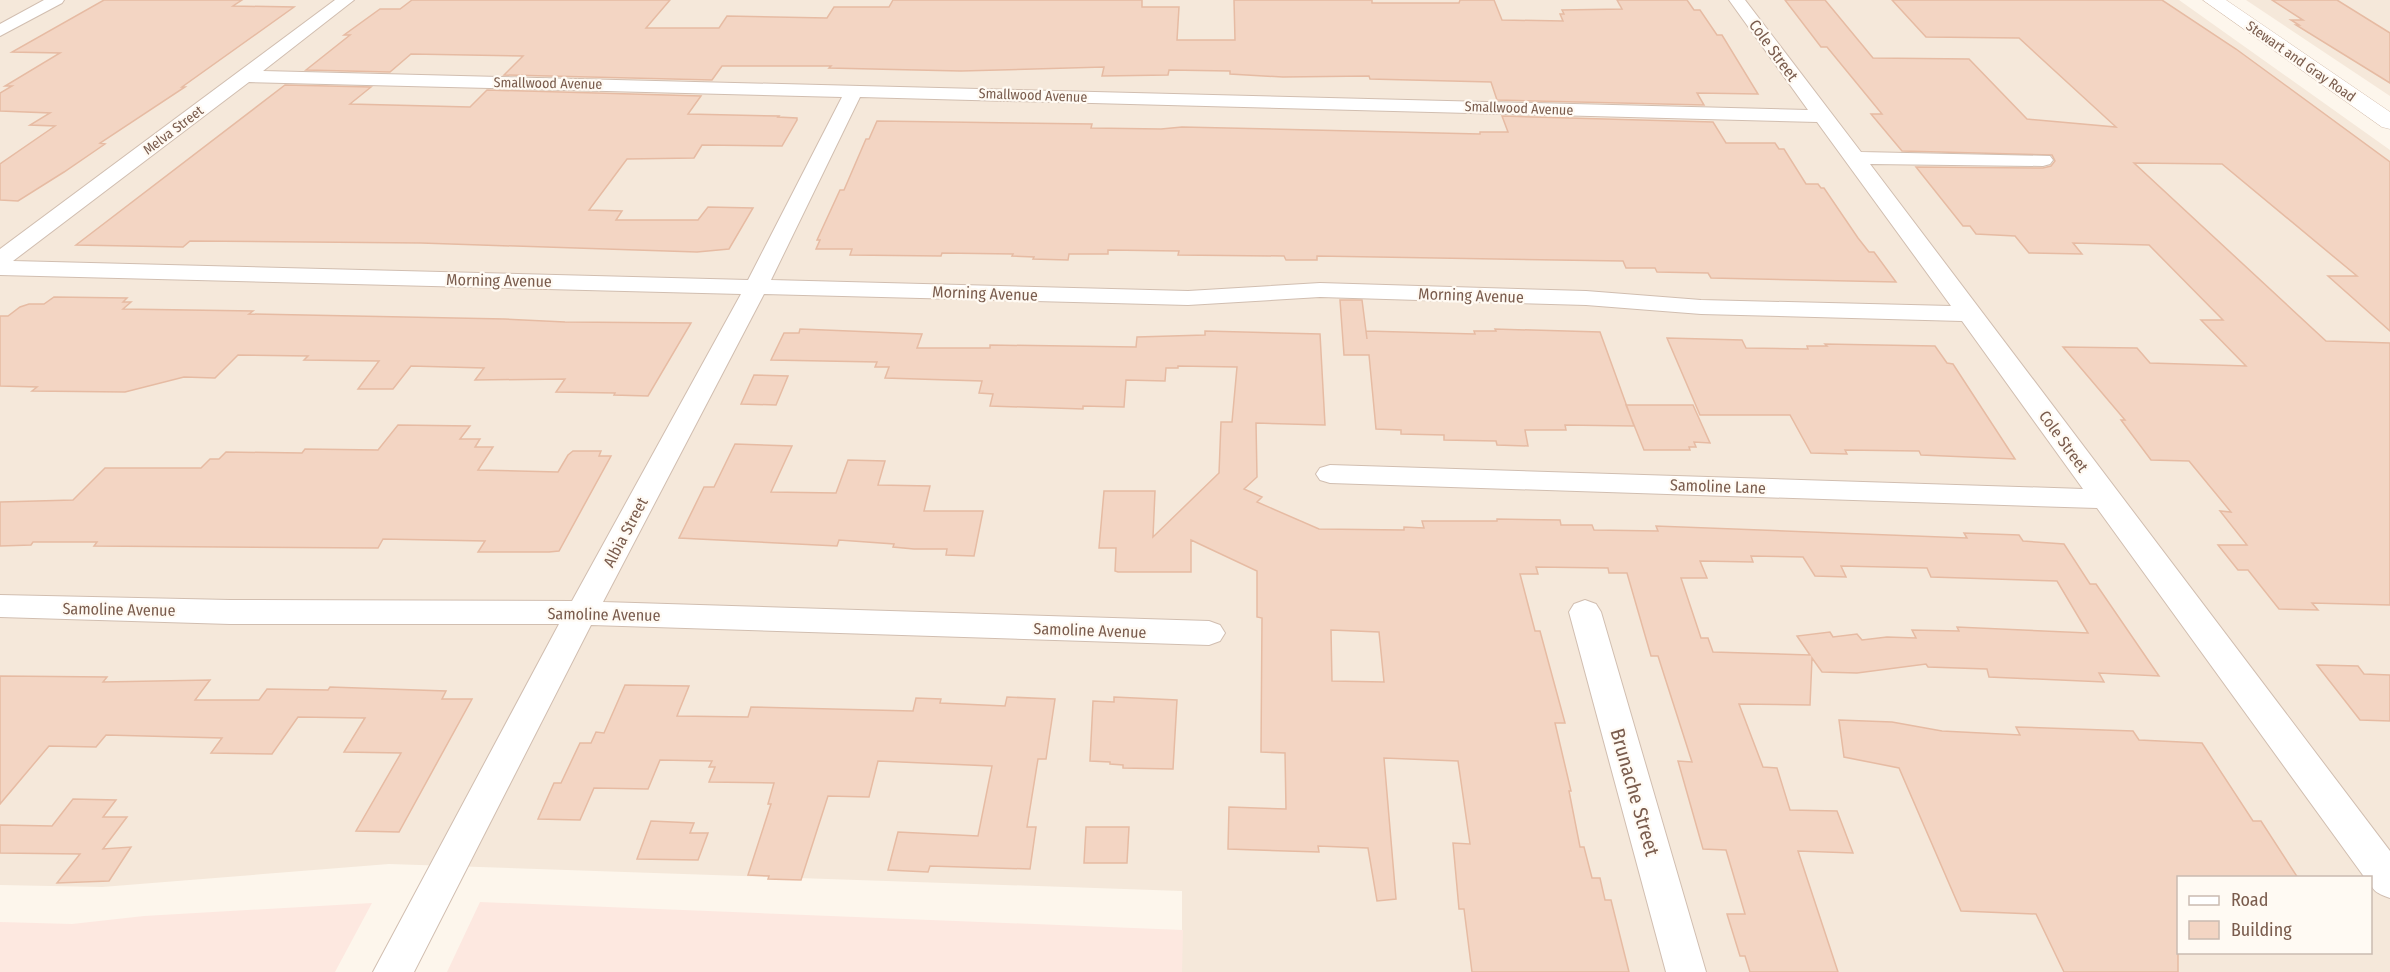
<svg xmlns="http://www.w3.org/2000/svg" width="2390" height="972" viewBox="0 0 2390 972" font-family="'Fira Sans Condensed',sans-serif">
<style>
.residential{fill:#f5e8da;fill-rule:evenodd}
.commercial{fill:#fde8e0}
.building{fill:#f3d5c3;stroke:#e6bba3;stroke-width:1.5;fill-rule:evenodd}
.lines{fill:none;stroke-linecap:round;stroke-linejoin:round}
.street-casing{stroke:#d1beb0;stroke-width:2}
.secondary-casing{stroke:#d6c0b0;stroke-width:1}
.street{fill:#fff;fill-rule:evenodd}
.secondary{fill:#fff;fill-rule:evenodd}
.labels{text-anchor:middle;stroke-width:4.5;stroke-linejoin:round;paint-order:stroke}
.far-street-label{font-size:14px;fill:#7a5c4d;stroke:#fffaf3}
.street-label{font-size:16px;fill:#7a5c4d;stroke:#fffaf3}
.near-street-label{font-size:20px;fill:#7a5c4d;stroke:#fffaf3}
</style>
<rect width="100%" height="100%" fill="#fdf6ec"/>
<!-- residential -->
<path class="residential" d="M0,0H2179L2390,150V972H1182V891L389,864L102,887L0,885ZM2178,878H2370V952H2178Z
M2246,0H2390V96Z"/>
<!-- commercial -->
<path class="commercial" d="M480,902L1183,930L1182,972H447Z
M372,903L335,972H0V922L72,924L144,916Z"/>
<!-- building -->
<path class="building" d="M104,0H242L233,6L294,7L182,87H185L100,143L105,144L64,172L18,201L0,200V164L55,126L30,125L50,113L0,111V93L12,86H5L60,53L12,52Z
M412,0H670L646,28H719L727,16L827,18L834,7H889L893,0H1142V7H1179L1177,40H1235L1234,0H1372V3H1459L1460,0H1494L1502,20L1563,21L1560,14H1564L1562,10L1622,9L1617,0H1687L1694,10H1700L1717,35H1722L1758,94L1697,93L1704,105L1497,100L1491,82L1370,79L1369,76L1283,77L1230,74V71L1169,70L1168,75L1102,76L1104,67L961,71L829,68L831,66H722L712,80L504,75L523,56L411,54L390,72L306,70L350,35H344L380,9H400Z
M1785,0H1825L1873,58L1969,59L2027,119L2116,127L2019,38L1926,37L1892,0H2162L2236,49L2390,162V331L2328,276H2357L2222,164L2134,163L2326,341L2390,343V605L2312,603L2318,610L2279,609L2248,570H2238L2218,545H2247L2220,511L2231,512L2189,461L2151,460L2121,420H2125L2063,347L2137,348L2150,363L2246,366L2201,320H2223L2149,245L2073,243L2082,254L2029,253L2015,236L1976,234L1970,226H1963L1916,167L2043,168L2051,166L2055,161L2052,155L1902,151L1871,114H1882L1827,47H1821Z
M2272,0H2337L2390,33V83L2296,25H2299L2291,20H2303Z
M285,85L371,87L350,104L470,107L487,90L701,96L688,114L779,116L778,117L797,118V120L782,146L702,145L694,158L627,159L589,210L622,211L616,220H698L708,207L753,208L729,249L697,252L421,243L190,241L183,247L76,245Z
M1502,116L1713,122L1726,143H1775L1779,149H1784L1806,184H1818L1821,188H1824L1858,238L1869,252H1874L1896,282L1711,278L1708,273L1657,272L1655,268H1626L1623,261L1317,256V260H1286L1284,256L1178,255L1179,251L1108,250V254H1069L1068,260L1033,259L1034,257L1012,256L1013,254L942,253L941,256L850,255L852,249H816L820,240H817L840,190H844L866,139H869L877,121L1092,124L1091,128L1161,129L1182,127L1480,134V132H1508Z
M54,297L127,298L123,302H131L123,309L253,311L249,314L505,319L565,322L691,323L648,396L614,395L615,393L556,392L565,379L475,380L484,368L411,366L393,389H358L379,361L304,360L308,356L238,355L215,378L184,377L125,392L32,391L37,387L0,386V316H8L20,307L29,304H44Z
M1340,300H1362L1367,339L1366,331L1475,334L1474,331H1496L1495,329L1600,332L1634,426L1565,425L1566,430H1525L1528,446L1497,445L1496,441L1444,440V435L1401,434V430L1376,429L1369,355H1344Z
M800,329L922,334L917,348H990V345L1136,347L1137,337L1205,335V331L1320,334L1325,425L1256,423L1257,477L1244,489L1262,497L1257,502L1319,529L1404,530V527L1424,528L1422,521H1497V519L1560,520L1561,525H1592L1594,530L1658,531L1656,526L1967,538L1964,533L2019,535L2023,541L2064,544L2090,584H2096L2159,676L2099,673L2104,682L1989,677L1987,669L1928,667L1926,664L1857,673L1822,672L1812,658L1810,705L1739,704L1763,767L1777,768L1790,810L1837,811L1853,853L1798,851L1838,972H1750L1745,956H1740L1727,914H1745L1726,850L1703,849L1678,761L1692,762L1658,656H1651L1627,573H1609L1608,568L1536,567L1538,574H1520L1535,631H1540L1565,723H1555L1571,791H1569L1580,847H1584L1592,878H1600L1605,900H1611L1629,972H1472L1464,909H1459L1453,843L1470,844L1458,761L1384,758L1396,899L1377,901L1368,848L1318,846L1319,852L1228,849L1229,807L1286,809L1285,753L1261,752L1262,618L1257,617V571L1191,540V572H1118L1115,571L1116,548H1099L1104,491H1155L1153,537L1219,473L1221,422H1232L1237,367L1178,366V368H1166L1165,381L1126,380L1124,407L1083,406V409L990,406L993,394L979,393L982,381L885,378L889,367H875L877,362L771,360L784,333H799ZM1751,556L1803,557L1815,576L1846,577L1841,566L1927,568L1931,577L2057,581L2088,633L1957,627L1959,631L1912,630L1916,638L1887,637L1862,640L1857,634L1833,637L1830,632L1797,636L1810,655L1713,652L1708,638H1701L1681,578H1707L1700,561L1753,562ZM1331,630L1379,632L1384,682L1332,681Z
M1667,338L1742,340L1746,348L1808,349L1807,346H1827L1825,344L1935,346L1947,363L1953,364L2015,459L1921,455L1919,451L1845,450L1847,454L1811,453L1790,415H1700Z
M754,375L788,376L776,405L741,404Z
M1626,405H1693L1710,443L1694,442L1696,447H1689L1690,450H1644Z
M398,425L470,426L460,439H480L475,447H493L478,470L558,472L568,455L573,451H601L599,456H611L559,551L549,552H478L485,541L383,539L378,548L94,546L97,542H33L31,545L0,546V502L73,500L105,468H201L210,459H219L226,452L302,453L305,449L378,450Z
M735,444L792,446L771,492L836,493L848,460L885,461L878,485L930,486L924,511H983L974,556L946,555L947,549H914L893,547L894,544L839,540L837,546L679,538L704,487H714Z
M2317,665L2358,666L2364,674L2390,675V721L2360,720Z
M0,676L107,677L103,682L210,680L195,700H259L267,689L328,690L330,687L446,691L442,699H472L399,832L356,831L401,753L344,752L365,718L298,717L272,754L211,753L222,738L106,735L96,747L49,746L0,804Z
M625,685L689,686L677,716L748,717L751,707L913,711L916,698L941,699L940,703L1005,706L1007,697L1055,699L1046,759H1038L1027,827H1036L1030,869L930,866L928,872L888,870L898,832L978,836L992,766L878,761L869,797L828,796L801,880L768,879L769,876L748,875L771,804H768L774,783L709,782L715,767H709L712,761L660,760L648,789L594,788L580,820L538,819L554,783H561L580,743H591L596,732L604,733Z
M1114,697L1177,700L1173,769L1123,768V765L1110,764V762L1090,761L1093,701L1114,702Z
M1839,720L1892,722L1942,731L2020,735L2016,727L2133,731L2139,740L2202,743L2253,821H2261L2298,878H2178V972H2064L2036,914L1961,911L1899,768L1844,757Z
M73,799L116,800L103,817H127L103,849L131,847L109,881L57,883L80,854L0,853V825L52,826Z
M651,821L694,823L690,833H708L698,860L637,859Z
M1086,827H1129L1127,863H1084Z"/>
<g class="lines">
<defs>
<path id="street" d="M44,0H64L62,3L0,36V24Z
M335,0H354L263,71L1808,110L1729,0H1745L1861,152L2050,156L2053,160L2050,164L2043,166L1870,164L2390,851V898C2379,894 2370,891 2370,878H2365L2097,508L1330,483L1320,480L1316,474L1320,468L1330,465L2083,489L1962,321L1701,314L1586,305L1320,297L1188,305L764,294L603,602L1209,621L1220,625L1225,633L1220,641L1209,645L591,625L414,972H373L559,624H230L0,617V595L230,600L572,601L741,294L0,275V249ZM249,82L842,97L748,280L13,261ZM860,97L1817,122L1951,306L1701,300L1586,291L1320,283L1188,291L771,280Z
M1585,600L1596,604L1601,612L1706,972H1666L1569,612L1574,604Z"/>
<path id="secondary" d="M2203,0H2226L2390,112V129L2382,127Z"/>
</defs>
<!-- street casing -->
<use href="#street" class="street-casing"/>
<!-- secondary casing -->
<use href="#secondary" class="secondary-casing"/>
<!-- street -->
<use href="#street" class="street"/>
<!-- secondary -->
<use href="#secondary" class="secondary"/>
</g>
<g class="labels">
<!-- far-street labels -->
<g class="far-street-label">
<text transform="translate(2301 61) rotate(35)" y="5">Stewart and Gray Road</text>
<text transform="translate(548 83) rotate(1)" y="5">Smallwood Avenue</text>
<text transform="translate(1033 95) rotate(2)" y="5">Smallwood Avenue</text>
<text transform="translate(1519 108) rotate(2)" y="5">Smallwood Avenue</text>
<text transform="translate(173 130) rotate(-37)" y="5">Melva Street</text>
</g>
<!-- street labels -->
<g class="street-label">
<text transform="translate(1774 50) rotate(54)" y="6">Cole Street</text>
<text transform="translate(499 280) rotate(1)" y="6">Morning Avenue</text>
<text transform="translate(985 293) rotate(2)" y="6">Morning Avenue</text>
<text transform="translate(1471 295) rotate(2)" y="6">Morning Avenue</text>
<text transform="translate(2064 441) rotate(54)" y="6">Cole Street</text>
<text transform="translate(1718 486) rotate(2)" y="6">Samoline Lane</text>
<text transform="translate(625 532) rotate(-62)" y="6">Albia Street</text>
<text transform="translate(119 609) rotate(1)" y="6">Samoline Avenue</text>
<text transform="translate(604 614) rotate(1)" y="6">Samoline Avenue</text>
<text transform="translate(1090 630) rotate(2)" y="6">Samoline Avenue</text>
</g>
<!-- near-street labels -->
<g class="near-street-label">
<text transform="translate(1635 792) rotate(74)" y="7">Brunache Street</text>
</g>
</g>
<!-- legend -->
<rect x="2177" y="876" width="195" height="78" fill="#fffaf3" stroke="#cabbb1" stroke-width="1.5"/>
<rect x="2189" y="896" width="30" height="9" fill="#ffffff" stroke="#cabbb1" stroke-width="1.5"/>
<text x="2231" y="906" font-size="18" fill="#7a5c4d">Road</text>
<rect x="2189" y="921" width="30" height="18" fill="#f3d5c3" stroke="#cabbb1" stroke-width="1.5"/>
<text x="2231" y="936" font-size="18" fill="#7a5c4d">Building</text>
</svg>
